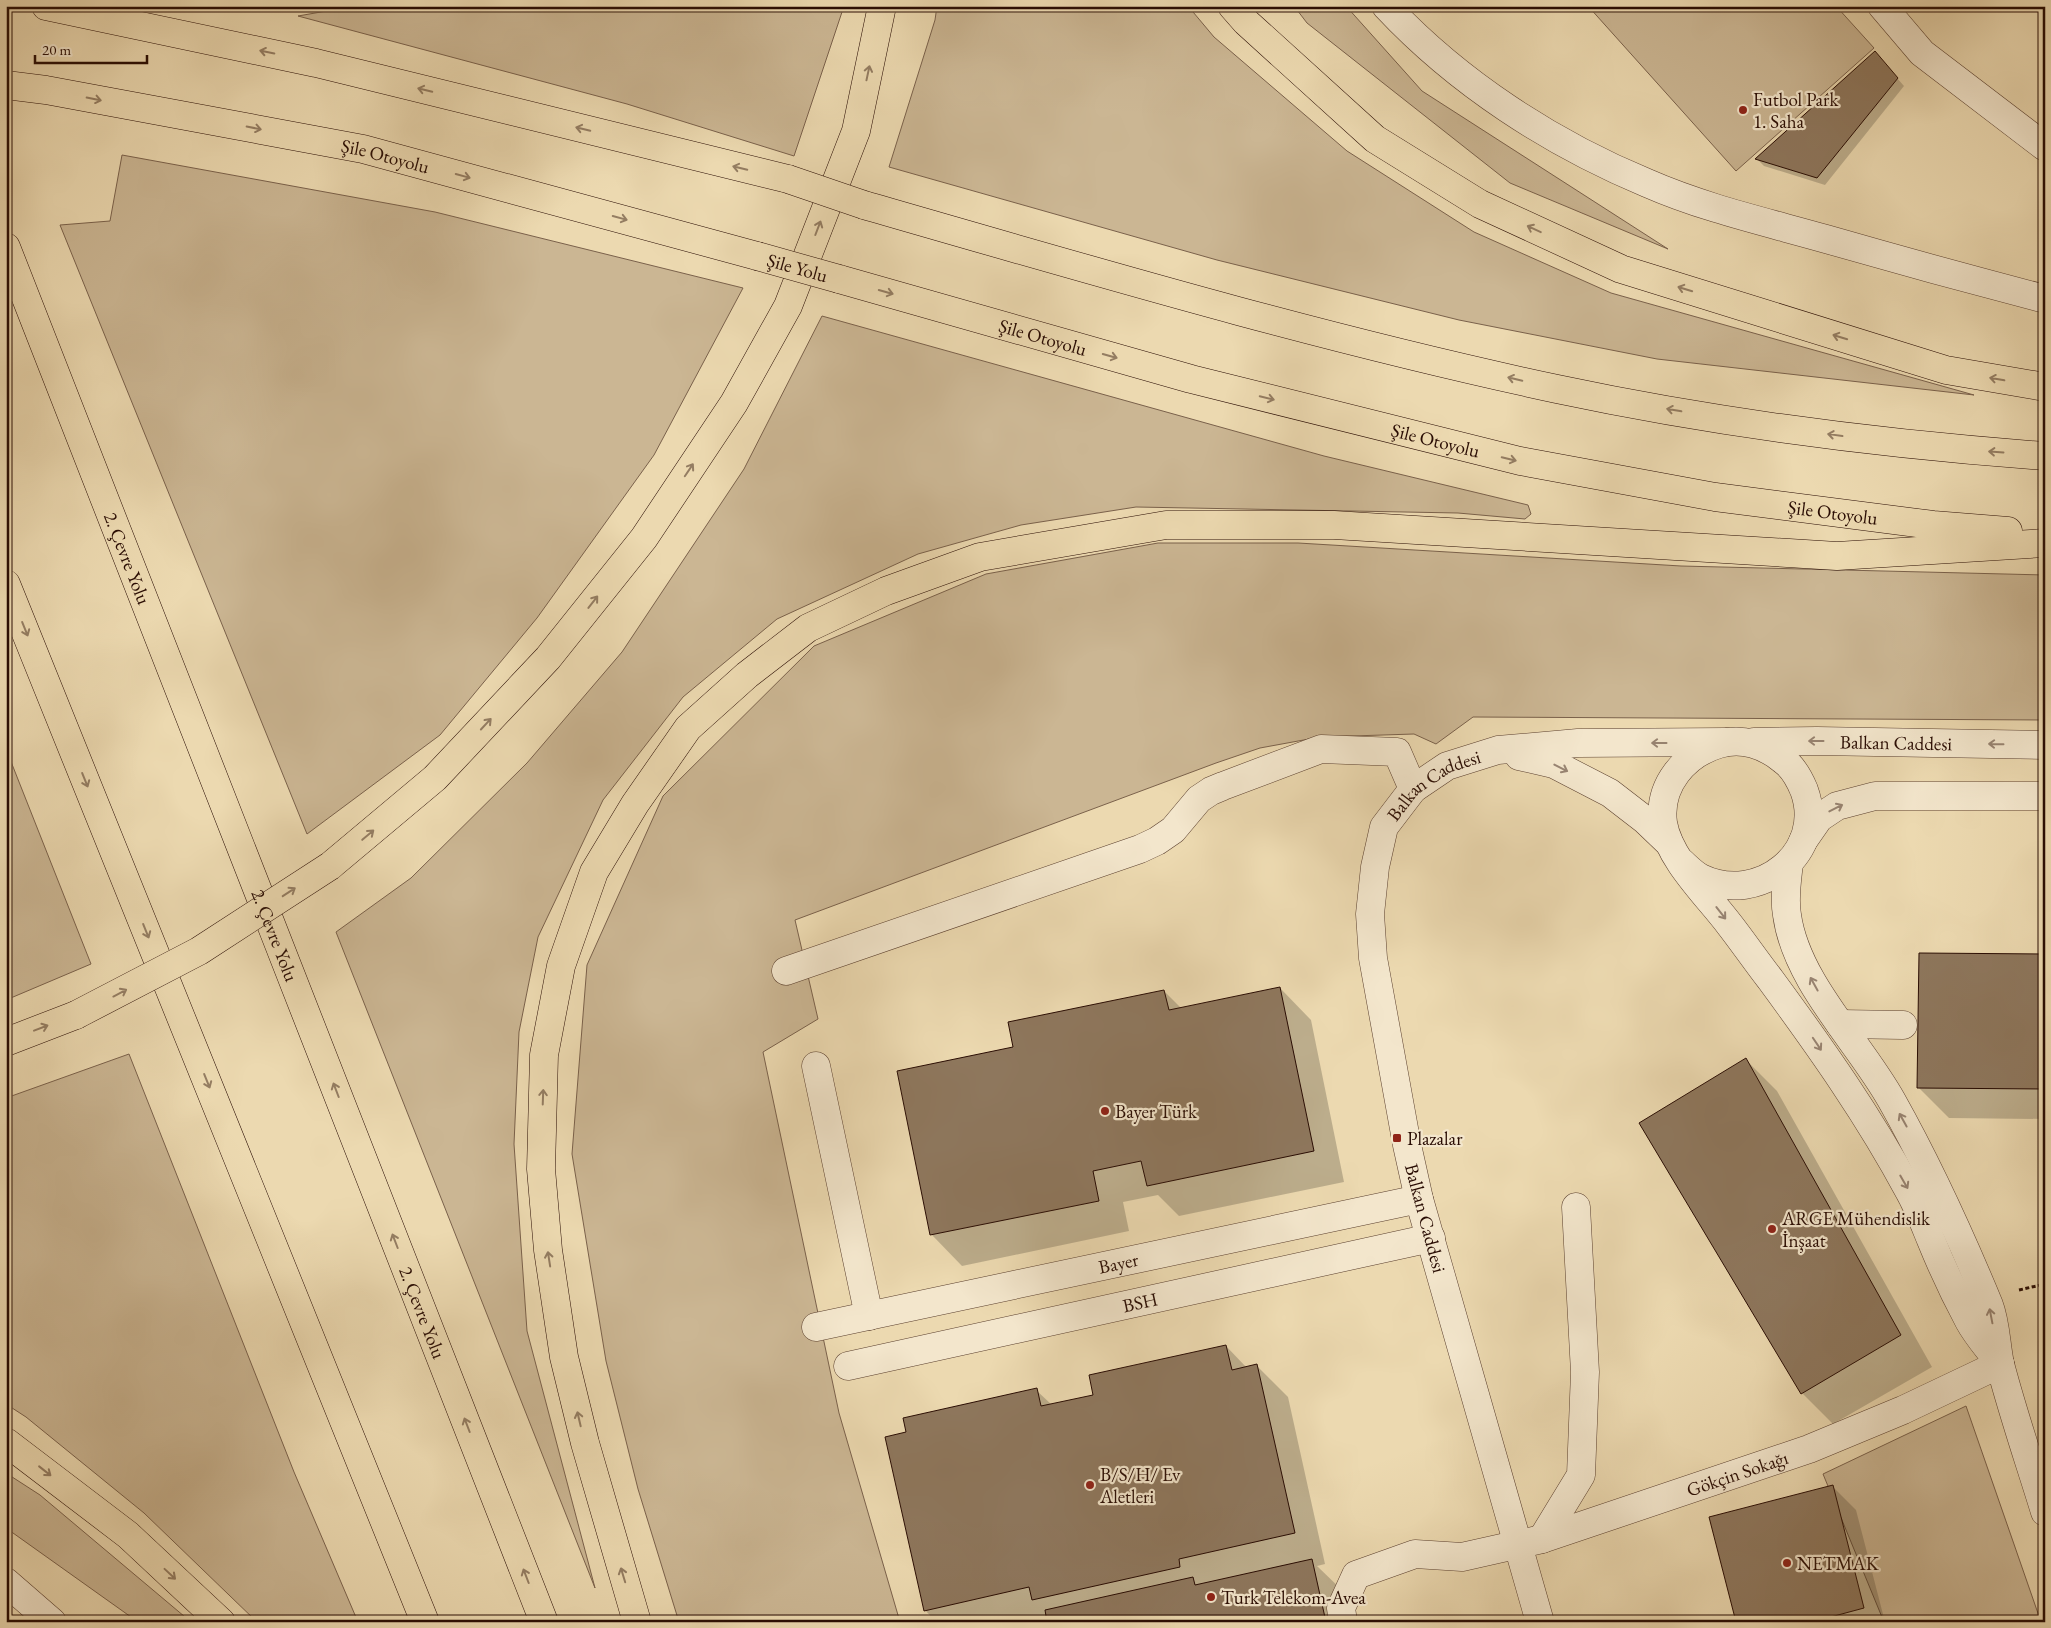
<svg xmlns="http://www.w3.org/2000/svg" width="2051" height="1628" viewBox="0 0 2051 1628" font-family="'EB Garamond',serif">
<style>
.green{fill:#cbb693;stroke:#7a614b}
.shadow{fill:#0003}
.building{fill:#8e775d;stroke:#290c03}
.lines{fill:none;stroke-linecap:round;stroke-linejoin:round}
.minor-casing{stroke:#5a3f2e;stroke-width:29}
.highway-casing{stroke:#290c03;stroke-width:29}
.path{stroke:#290c03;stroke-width:3;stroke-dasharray:4 2.5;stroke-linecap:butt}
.minor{stroke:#f3e6cc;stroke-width:28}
.highway{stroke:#ecd9b0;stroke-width:28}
.highway-bridge-casing{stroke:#290c03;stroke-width:29;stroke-linecap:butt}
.highway-bridge{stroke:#ecd9b0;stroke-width:28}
.oneway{stroke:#947d62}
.oneway2{stroke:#988472}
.poi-dot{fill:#8f2418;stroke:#f3e6cc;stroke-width:2}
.labels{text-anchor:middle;stroke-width:4.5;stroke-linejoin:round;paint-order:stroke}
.poi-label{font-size:19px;fill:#290c03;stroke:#f3e6cc;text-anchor:start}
.street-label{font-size:19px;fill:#290c03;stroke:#f3e6cc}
</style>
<rect width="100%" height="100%" fill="#ecd9b0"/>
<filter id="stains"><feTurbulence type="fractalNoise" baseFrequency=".004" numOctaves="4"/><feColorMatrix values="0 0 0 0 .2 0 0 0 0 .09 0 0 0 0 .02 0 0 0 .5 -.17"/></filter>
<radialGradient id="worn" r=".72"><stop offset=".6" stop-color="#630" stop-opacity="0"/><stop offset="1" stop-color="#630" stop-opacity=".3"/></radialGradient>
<!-- green -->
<path class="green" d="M355,6H844L794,156L627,104L298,16Z
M937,6H1188L1214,37L1347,151L1474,232L1611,293L1974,395L1657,359L1459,320L1217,260L889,167L935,20Z
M1294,6H1346L1422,91L1668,249L1510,183L1307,23Z
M1588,6H1836L1874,48L1736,171Z
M122,155L435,212L743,288L654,455L537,618L440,735L307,834L60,225L110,221Z
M822,316L1324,456L1528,505L1531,514L1525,519L1458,513L1136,507L1021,525L918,554L777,619L683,697L603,800L538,937L519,1032L514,1144L527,1331L595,1588L336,932L411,878L527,763L622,652L744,469Z
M1158,543H1298L1681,566L2045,575V720L1473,717L1436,744L1414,734L1320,737L1260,748L1216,763L795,920L818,1019L763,1052L839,1413L900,1622H679L638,1489L606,1361L572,1154L587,965L663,796L814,646L986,574Z
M6,749L91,964L6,1000Z
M129,1054L294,1472L358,1622H257L144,1513L26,1417L6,1404V1098Z
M1966,1406L2041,1622H1884L1823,1474Z
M6,1473L40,1495L191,1622H138L6,1528Z"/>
<!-- shadow -->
<path class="shadow" d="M1882,61L1904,86L1825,185L1764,166L1757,159Z
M2045,956V1119L1949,1118L1918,1087Z
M1280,988L1311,1020L1344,1182L1179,1216L1158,1195L1123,1202L1129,1231L962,1266L931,1234L1015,1048L1164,991L1182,1009Z
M1746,1060L1777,1091L1932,1367L1833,1424L1802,1393Z
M1226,1346L1247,1368L1257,1366L1288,1397L1325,1564L1317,1566L1343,1591L1349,1622H936L925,1610L907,1433L1036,1390L1052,1405L1095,1396Z
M1833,1487L1856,1510L1885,1622H1737Z"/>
<!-- building -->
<path class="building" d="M1875,51L1898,78L1817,178L1755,159Z
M1919,953L2045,954V1089L1917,1088Z
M1280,987L1314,1151L1147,1186L1141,1161L1093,1171L1099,1201L930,1235L897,1071L1013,1047L1008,1022L1164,990L1169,1010Z
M1746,1058L1901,1335L1801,1394L1639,1123Z
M1226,1345L1232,1370L1257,1364L1295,1533L1179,1559L1180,1567L1032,1600L1029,1587L924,1611L885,1437L906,1432L903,1418L1037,1388L1041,1406L1093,1395L1089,1375Z
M1833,1485L1864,1608L1812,1622H1736L1709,1517Z
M1312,1559L1326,1622H1047L1045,1610L1193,1577L1195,1585Z"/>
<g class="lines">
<defs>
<g id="minor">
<path d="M1386,6C1458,83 1551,143 1647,183C1704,208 1766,222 1826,239C1899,260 1972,280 2045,299"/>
<path d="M1882,6L1922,53L2045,147"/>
<path id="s1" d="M1754,742L1817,741L2045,745"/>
<path d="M1519,756L1554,764L1610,793L1645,820L1669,843"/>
<path d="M1803,841L1819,818L1837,806L1875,796H2045"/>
<path d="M1680,861C1687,867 1693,874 1701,878C1759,906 1827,852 1804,790C1799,778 1793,767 1783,760C1765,745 1742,737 1719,744C1685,754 1658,785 1663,823C1669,859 1707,895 1729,924C1743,942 1756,961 1770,979C1820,1047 1869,1116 1909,1191C1918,1207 1924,1223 1931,1240C1942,1267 1955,1295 1969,1321C1977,1336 1990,1350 2000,1364"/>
<path d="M1789,863C1787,881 1784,898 1787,915C1796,982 1860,1043 1892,1101C1929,1167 1960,1235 1989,1305C1996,1323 1996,1345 2000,1364C2013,1414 2030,1463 2045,1512"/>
<path d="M786,971L1140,849L1157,841L1173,830L1199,799L1211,791L1223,786L1321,749L1397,752L1413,789"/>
<path d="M1840,1024L1903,1025"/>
<path d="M816,1066L869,1316"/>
<path id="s2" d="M816,1327L1419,1199"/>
<path id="s3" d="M848,1366L1431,1238"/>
<path d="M1542,1539L1581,1475L1585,1372L1576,1207"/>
<path d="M6,1582L52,1622"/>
<path id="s4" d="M1343,1622L1341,1608L1356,1575L1415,1554L1462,1557L1542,1539L1809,1449L1903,1410L2000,1364"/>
<path id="s5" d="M1540,1622L1419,1199L1407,1145L1373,958L1370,914L1375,867L1384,827L1413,789L1447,766L1498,750L1578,743L1726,742"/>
</g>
<g id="highway">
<path d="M46,6L316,63L788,179"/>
<path d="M1232,6L1246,22L1375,139L1480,204L1621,269L1946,370L2045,387"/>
<path id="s6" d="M6,85L46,90L363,149L757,256"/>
<path d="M864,205C1093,271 1323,339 1557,389C1717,423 1881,444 2045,456"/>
<path id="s7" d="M6,247L544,1622"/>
<path id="s8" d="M839,279L1191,379L1520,461L1715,497L1933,525L2008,531"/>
<path d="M6,584L425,1622"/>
<path d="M330,866L435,778L548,658L644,538L734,403L788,306L856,131L882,6"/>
<path d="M6,1042L76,1015"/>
<path d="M6,1442L128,1535L221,1622"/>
<path d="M637,1622L585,1443L564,1357L548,1250L541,1169L544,1055L561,966L594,872L635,804L688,728L747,675L808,628L886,591L980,557L1166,525H1334L1837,556L2045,543"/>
</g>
</defs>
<!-- minor casing -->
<use href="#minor" class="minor-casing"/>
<!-- highway casing -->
<use href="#highway" class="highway-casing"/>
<!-- path -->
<path class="path" d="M2019,1290L2045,1284"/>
<!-- minor -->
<use href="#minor" class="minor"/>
<!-- highway -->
<use href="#highway" class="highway"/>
<defs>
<g id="highway-bridge">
<path d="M788,179L864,205"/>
<path id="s9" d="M757,256L839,279"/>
<path d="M76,1015L199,951L330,866"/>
</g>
</defs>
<!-- highway-bridge casing -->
<use href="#highway-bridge" class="highway-bridge-casing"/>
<!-- highway-bridge -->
<use href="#highway-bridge" class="highway-bridge"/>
</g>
<!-- one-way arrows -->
<defs><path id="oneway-shaft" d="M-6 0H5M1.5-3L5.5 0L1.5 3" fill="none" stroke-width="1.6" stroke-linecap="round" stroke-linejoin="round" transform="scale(1.25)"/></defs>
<g class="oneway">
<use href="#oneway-shaft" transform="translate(267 52) rotate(-168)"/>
<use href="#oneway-shaft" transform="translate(868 73) rotate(-78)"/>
<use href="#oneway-shaft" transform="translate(425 90) rotate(-166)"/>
<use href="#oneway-shaft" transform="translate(94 99) rotate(11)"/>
<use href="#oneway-shaft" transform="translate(254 128) rotate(11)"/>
<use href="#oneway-shaft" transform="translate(583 129) rotate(-166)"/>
<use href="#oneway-shaft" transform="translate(740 168) rotate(-166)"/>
<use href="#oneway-shaft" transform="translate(463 176) rotate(15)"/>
<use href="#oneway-shaft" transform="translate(620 218) rotate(15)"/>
<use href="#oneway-shaft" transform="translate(818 228) rotate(-69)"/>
<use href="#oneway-shaft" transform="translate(1534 229) rotate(-155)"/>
<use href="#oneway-shaft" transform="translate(1685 289) rotate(-163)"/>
<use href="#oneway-shaft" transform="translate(886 292) rotate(16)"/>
<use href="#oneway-shaft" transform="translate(1840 337) rotate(-163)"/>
<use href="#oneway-shaft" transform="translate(1110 356) rotate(16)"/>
<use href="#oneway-shaft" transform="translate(1515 379) rotate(-167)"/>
<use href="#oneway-shaft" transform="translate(1997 379) rotate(-170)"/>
<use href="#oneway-shaft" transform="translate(1267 398) rotate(14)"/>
<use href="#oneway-shaft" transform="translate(1674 410) rotate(-170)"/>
<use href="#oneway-shaft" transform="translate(1835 435) rotate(-172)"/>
<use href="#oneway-shaft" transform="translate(1996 452) rotate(-176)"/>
<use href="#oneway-shaft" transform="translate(1509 459) rotate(14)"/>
<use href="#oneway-shaft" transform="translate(689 470) rotate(-56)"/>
<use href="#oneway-shaft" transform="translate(593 602) rotate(-52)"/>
<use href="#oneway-shaft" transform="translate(25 629) rotate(68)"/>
<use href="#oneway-shaft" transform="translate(486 724) rotate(-47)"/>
<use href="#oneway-shaft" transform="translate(85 780) rotate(68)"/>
<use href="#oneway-shaft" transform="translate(368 835) rotate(-40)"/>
<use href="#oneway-shaft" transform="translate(289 892) rotate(-33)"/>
<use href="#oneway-shaft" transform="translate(146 931) rotate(68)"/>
<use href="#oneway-shaft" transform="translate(120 993) rotate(-28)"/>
<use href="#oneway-shaft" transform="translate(41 1028) rotate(-21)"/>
<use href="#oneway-shaft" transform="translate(207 1081) rotate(68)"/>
<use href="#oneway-shaft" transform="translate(336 1090) rotate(-111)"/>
<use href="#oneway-shaft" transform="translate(543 1097) rotate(-88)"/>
<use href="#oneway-shaft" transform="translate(395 1241) rotate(-111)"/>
<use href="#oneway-shaft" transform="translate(549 1259) rotate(-99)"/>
<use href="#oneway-shaft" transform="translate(579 1419) rotate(-103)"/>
<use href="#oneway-shaft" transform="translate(467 1425) rotate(-111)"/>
<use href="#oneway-shaft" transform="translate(45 1471) rotate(38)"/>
<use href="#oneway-shaft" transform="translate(170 1574) rotate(43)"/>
<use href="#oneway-shaft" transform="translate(623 1575) rotate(-107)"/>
<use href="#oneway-shaft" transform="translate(526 1576) rotate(-111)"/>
</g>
<g class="oneway2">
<use href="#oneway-shaft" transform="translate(1816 741) rotate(180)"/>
<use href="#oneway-shaft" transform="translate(1659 743) rotate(180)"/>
<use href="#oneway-shaft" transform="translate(1996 744) rotate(-179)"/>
<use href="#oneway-shaft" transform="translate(1561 768) rotate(27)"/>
<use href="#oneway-shaft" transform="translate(1836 808) rotate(-27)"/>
<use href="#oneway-shaft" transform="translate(1721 913) rotate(52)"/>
<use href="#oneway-shaft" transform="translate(1814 984) rotate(-119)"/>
<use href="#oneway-shaft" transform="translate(1817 1044) rotate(56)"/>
<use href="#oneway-shaft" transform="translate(1903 1120) rotate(-119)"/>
<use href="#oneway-shaft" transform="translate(1904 1182) rotate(60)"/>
<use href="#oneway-shaft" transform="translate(1991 1316) rotate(-101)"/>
</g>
<!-- markers -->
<g class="poi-dot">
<circle cx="1743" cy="110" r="5"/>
<circle cx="1105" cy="1111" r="5"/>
<rect x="1392" y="1133" width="10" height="10" rx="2.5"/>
<circle cx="1772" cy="1229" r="5"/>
<circle cx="1090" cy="1485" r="5"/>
<circle cx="1787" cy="1563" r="5"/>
<circle cx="1211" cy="1597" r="5"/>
</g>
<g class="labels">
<!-- poi labels -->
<g class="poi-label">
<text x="1753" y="106">Futbol Park<tspan x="1753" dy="22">1. Saha</tspan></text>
<text x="1115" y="1118">Bayer Türk</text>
<text x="1407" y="1145">Plazalar</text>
<text x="1782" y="1225">ARGE Mühendislik<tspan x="1782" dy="22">İnşaat</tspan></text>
<text x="1100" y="1481">B/S/H/ Ev<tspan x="1100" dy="22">Aletleri</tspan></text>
<text x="1797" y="1570">NETMAK</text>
<text x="1221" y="1604">Turk Telekom-Avea</text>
</g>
<!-- street labels -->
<g class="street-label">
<text dy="7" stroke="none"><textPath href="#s6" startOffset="386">Şile Otoyolu</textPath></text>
<text dy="7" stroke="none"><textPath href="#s9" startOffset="42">Şile Yolu</textPath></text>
<text dy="7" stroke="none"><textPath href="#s8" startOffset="212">Şile Otoyolu</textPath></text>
<text dy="7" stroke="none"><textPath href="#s8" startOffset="618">Şile Otoyolu</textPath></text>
<text dy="7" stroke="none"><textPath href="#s8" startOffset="1022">Şile Otoyolu</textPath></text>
<text dy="7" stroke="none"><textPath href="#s7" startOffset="334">2. Çevre Yolu</textPath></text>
<text dy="7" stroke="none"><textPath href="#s1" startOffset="142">Balkan Caddesi</textPath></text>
<text dy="7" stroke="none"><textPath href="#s5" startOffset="885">Balkan Caddesi</textPath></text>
<text dy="7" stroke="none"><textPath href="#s7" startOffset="739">2. Çevre Yolu</textPath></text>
<text transform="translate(1426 1218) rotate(75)" y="7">Balkan Caddesi</text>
<text dy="7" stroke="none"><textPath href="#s2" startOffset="309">Bayer</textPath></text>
<text dy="7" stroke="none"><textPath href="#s3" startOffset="299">BSH</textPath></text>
<text dy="7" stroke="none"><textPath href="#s7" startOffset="1144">2. Çevre Yolu</textPath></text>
<text dy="7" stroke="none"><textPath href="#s4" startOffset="448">Gökçin Sokağı</textPath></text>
</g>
</g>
<!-- margin -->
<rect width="2051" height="1628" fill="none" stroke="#ecd9b0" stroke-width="25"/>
<rect x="8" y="8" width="2036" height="1613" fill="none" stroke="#290c03" stroke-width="2.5"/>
<rect x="12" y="12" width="2026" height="1603" fill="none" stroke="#290c03"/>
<!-- scale -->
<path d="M35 55v8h112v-8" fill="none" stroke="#290c03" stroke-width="2.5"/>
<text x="42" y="55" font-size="15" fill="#290c03" stroke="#f3e6cc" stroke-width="4" paint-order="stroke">20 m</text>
<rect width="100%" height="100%" filter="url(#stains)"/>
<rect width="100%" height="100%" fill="url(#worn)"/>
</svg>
